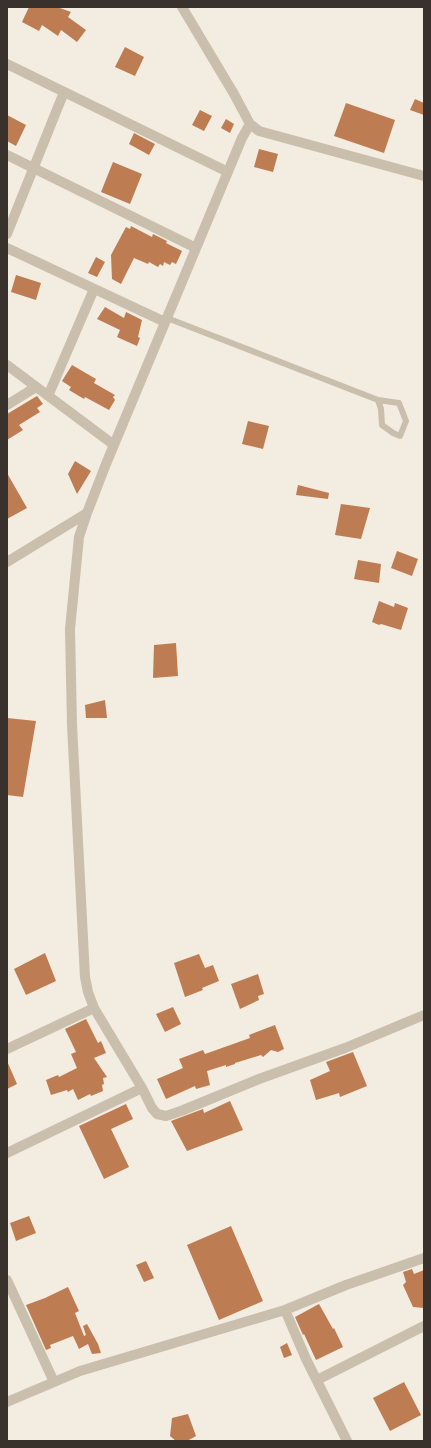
<svg xmlns="http://www.w3.org/2000/svg" width="431" height="1448" viewBox="0 0 431 1448" font-family="Lato,sans-serif">
<style>
.building{fill:#be7c53}
.lines{fill:none;stroke-linecap:round;stroke-linejoin:round}
.lane{stroke:#cabead;stroke-width:6}
.street{stroke:#cabead;stroke-width:10}
</style>
<rect width="100%" height="100%" fill="#f2ece1"/>
<!-- building -->
<path class="building" d="M29,7H57L71,12L68,17L86,30L77,42L61,30L58,36L42,25L39,31L22,22Z
M125,47L144,57L135,76L115,67Z
M415,99L424,103V115L410,110Z
M346,103L395,120L384,153L334,136Z
M200,110L212,116L204,131L192,125Z
M7,115L26,125L16,146L7,141Z
M226,119L234,124L230,133L221,128Z
M134,133L155,144L149,155L129,144Z
M259,149L278,154L273,172L254,167Z
M113,162L142,174L130,204L101,192Z
M131,226L152,237L153,234L167,241L166,243L182,251L176,264L172,262L170,265L164,262L163,266L160,264L158,267L149,262L148,264L134,258L121,284L112,279L111,255L126,227L130,229Z
M96,257L105,262L97,277L88,273Z
M16,275L41,283L36,300L11,292Z
M105,307L124,318L126,312L142,320L138,337L140,338L137,346L117,337L120,330L97,319Z
M72,365L96,379L94,383L115,395L113,397L115,400L109,410L85,397L84,399L69,390L71,387L62,381Z
M37,396L43,404L37,408L40,412L19,425L23,430L7,440V414Z
M248,421L269,426L263,449L242,444Z
M75,461L91,471L77,494L68,474Z
M7,473L27,508L7,519Z
M298,485L329,493L328,499L296,495Z
M341,504L370,508L361,539L335,535Z
M397,551L418,559L412,576L391,568Z
M358,560L381,564L379,583L354,579Z
M379,601L394,607L395,603L408,608L401,630L381,624L379,625L372,622Z
M176,643L178,676L153,678L154,645Z
M105,700L107,718H86L85,705Z
M7,718L36,721L23,797L7,795Z
M45,953L56,981L26,995L14,969Z
M199,954L205,968L213,965L219,981L202,988L203,990L185,997L174,963Z
M258,974L264,994L258,996L259,1000L240,1009L231,984Z
M173,1007L181,1024L165,1032L156,1014Z
M86,1019L98,1043L101,1041L106,1053L94,1058L107,1077L103,1078L104,1084L102,1085L103,1091L91,1096L90,1094L78,1100L73,1089L68,1092L67,1090L51,1095L46,1080L58,1075L59,1077L77,1068L71,1054L76,1052L65,1029Z
M275,1025L284,1049L278,1052L271,1050L263,1057L261,1055L235,1063V1064L226,1067V1065L207,1071L210,1085L196,1089L195,1086L166,1099L157,1079L183,1068L179,1059L203,1050L205,1054L250,1038L249,1035Z
M353,1052L367,1086L340,1097L339,1093L316,1100L310,1080L330,1071L326,1062Z
M7,1061L17,1084L7,1089Z
M230,1101L243,1130L187,1151L171,1121L203,1109L204,1113Z
M126,1104L133,1119L111,1129L129,1167L104,1179L79,1126Z
M29,1216L36,1233L16,1241L10,1223Z
M231,1226L263,1301L219,1320L187,1245Z
M146,1261L154,1278L144,1282L136,1265Z
M412,1269L414,1274L424,1270V1308L413,1307L403,1285L406,1282L403,1272Z
M68,1287L79,1311L75,1313L84,1336L86,1335L83,1326L87,1324L98,1344L101,1353L92,1354L88,1344L79,1349L73,1336L50,1345L51,1348L46,1350L26,1305L45,1298Z
M319,1304L333,1329L334,1328L343,1347L316,1360L304,1334L303,1335L295,1317Z
M287,1343L292,1355L284,1358L280,1347Z
M404,1382L421,1415L390,1431L373,1398Z
M188,1414L196,1436L187,1441H176L170,1436L172,1418Z"/>
<g class="lines">
<!-- lane -->
<path class="lane" d="M167,318L378,400L399,403L406,421L400,436L393,433L382,425L381,409L378,400"/>
<!-- street -->
<path class="street" d="M182,7L234,94L250,124L259,131L424,176
M7,64L228,172
M250,124L242,138L106,464L87,513L79,537L70,629L72,725L85,977L88,992L94,1008L142,1088L152,1108L157,1114L166,1116L181,1111L259,1079L345,1048L424,1015
M7,155L196,248
M7,234L64,92
M7,248L165,322
M7,365L114,445
M48,396L94,289
M7,405L36,387
M7,562L87,513
M7,1049L94,1008
M7,1153L142,1088
M7,1280L54,1382
M285,1310L306,1359L347,1441
M317,1380L424,1326
M7,1402L80,1371L285,1310L346,1285L424,1258"/>
</g>
<!-- border -->
<rect width="431" height="1448" fill="none" stroke="#39312b" stroke-width="16"/>
</svg>
